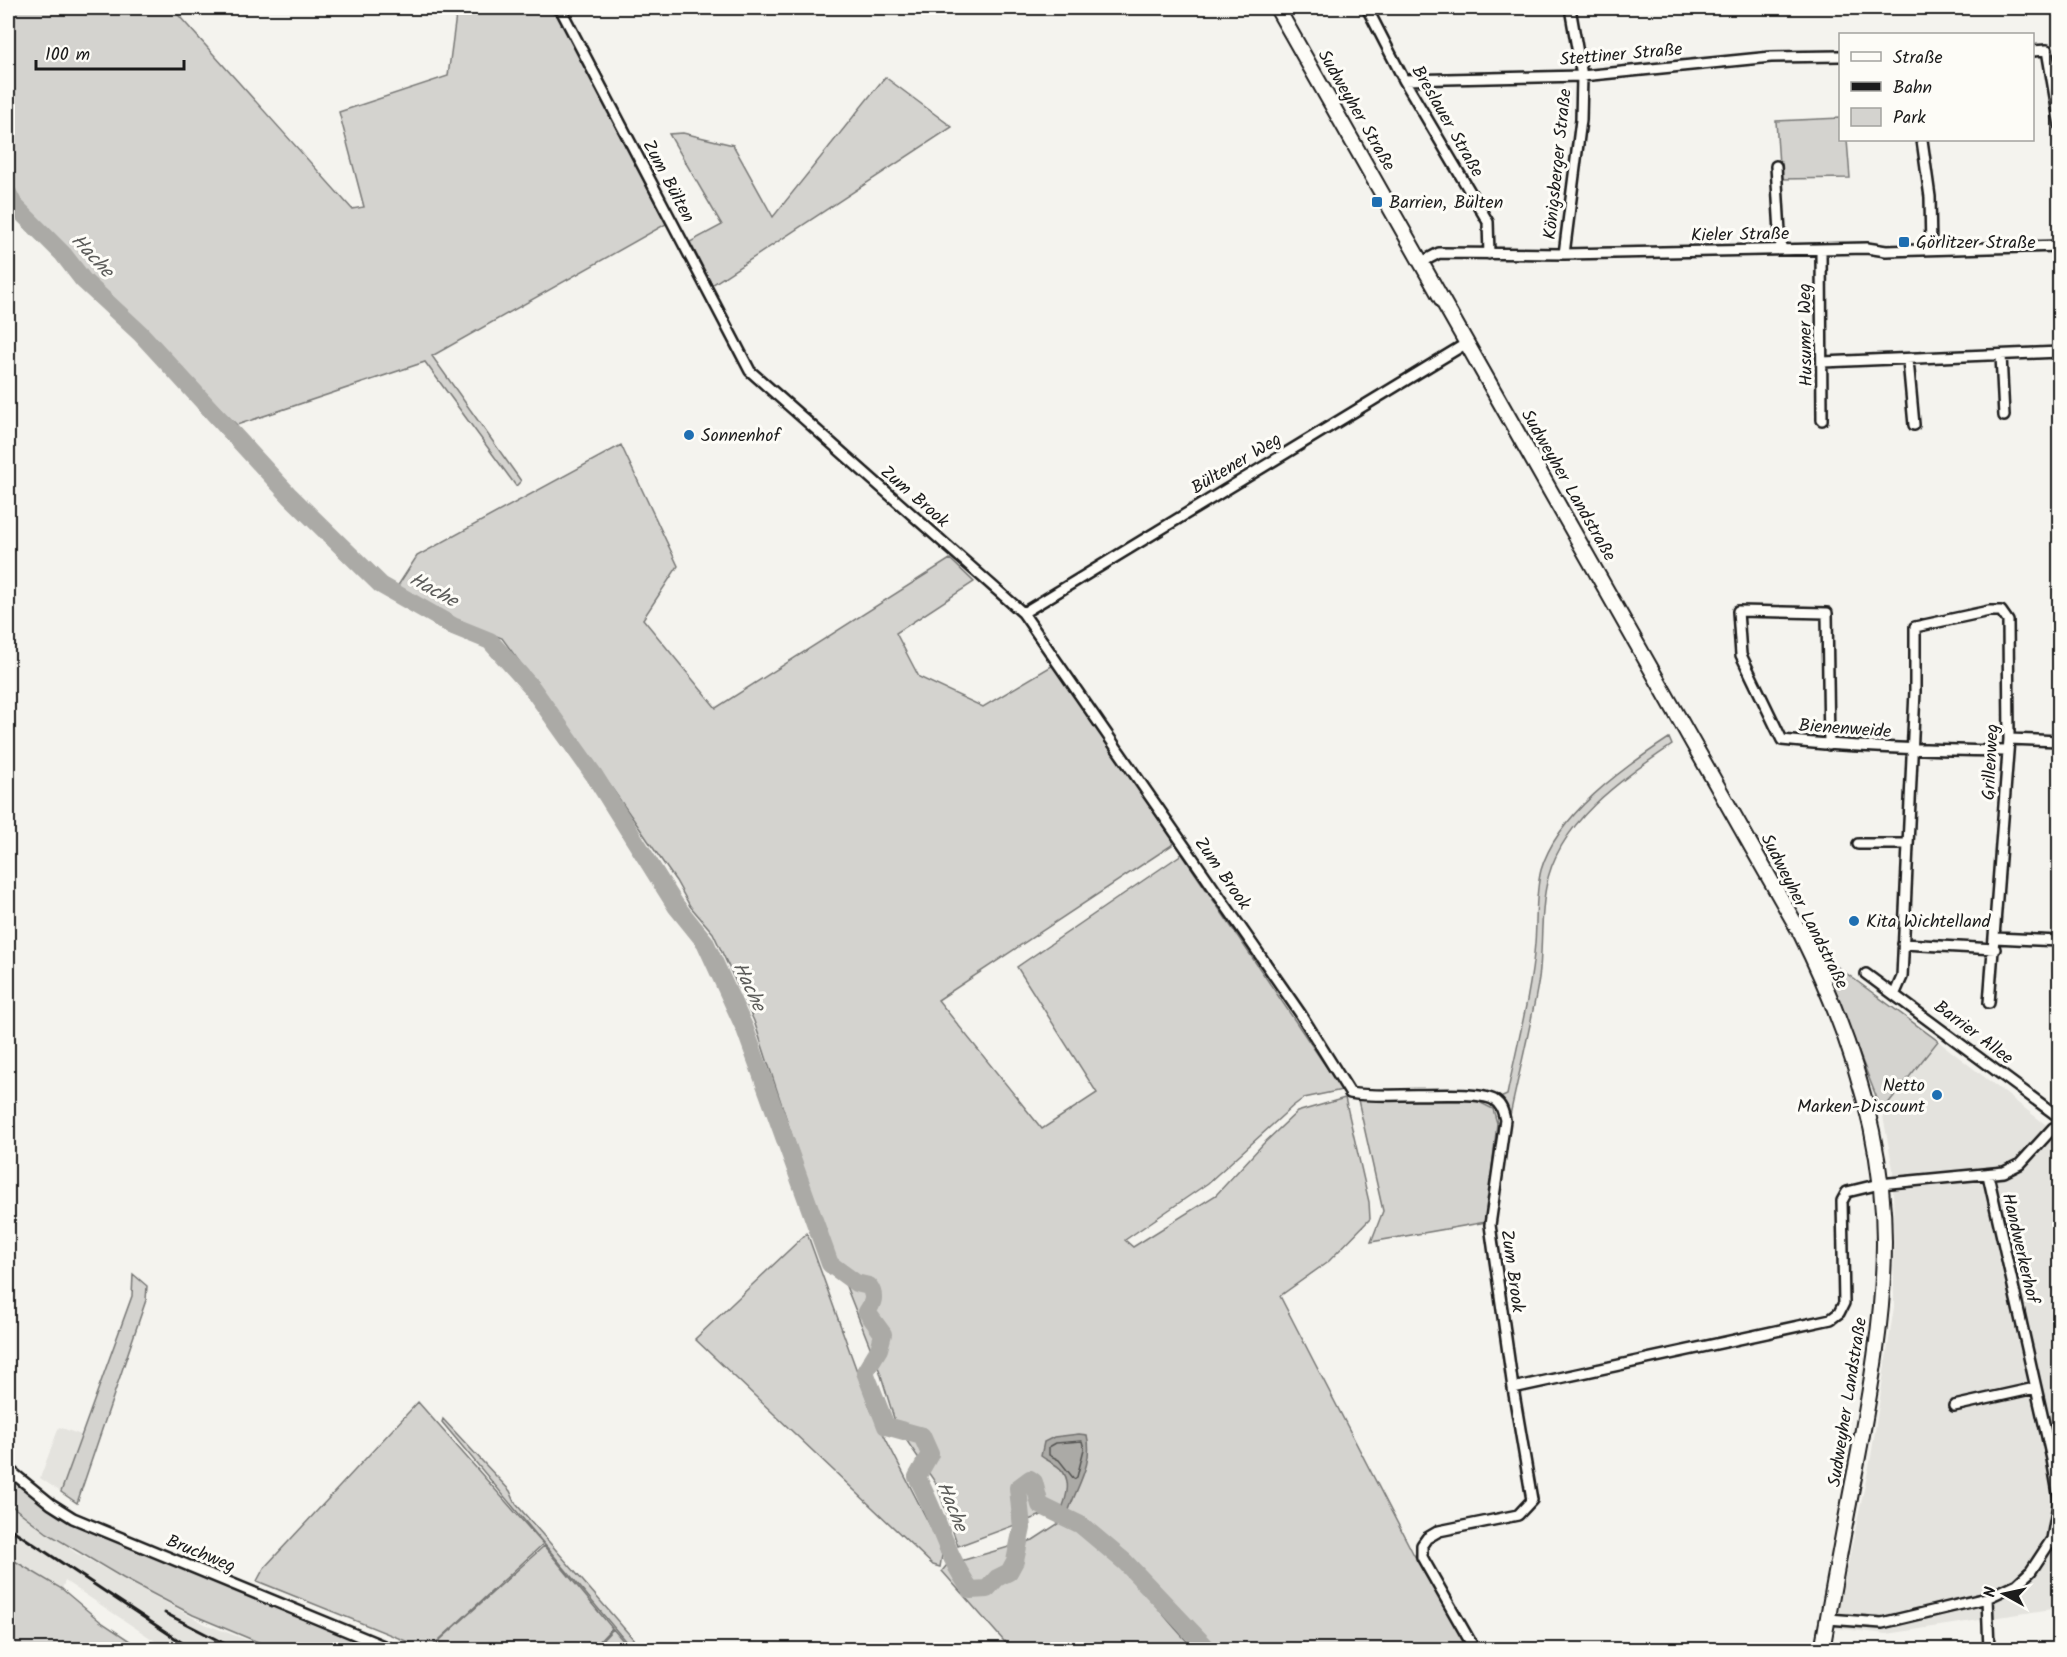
<svg xmlns="http://www.w3.org/2000/svg" width="2067" height="1657" viewBox="0 0 2067 1657" font-family="Kalam,sans-serif">
<style>
.built{fill:#e4e3de}
.green{fill:#d4d3cf;stroke:#787876;stroke-width:1.5}
.water{fill:#abaaa6;stroke:#72716f;stroke-width:1.5}
.lines{fill:none;stroke-linecap:round;stroke-linejoin:round}
.shore{stroke:#555553;stroke-width:1.5}
.river{stroke:#abaaa6;stroke-width:18}
.minor-casing{stroke:#1c1c1c;stroke-width:14}
.secondary-casing{stroke:#1c1c1c;stroke-width:18}
.minor{stroke:#fdfcf7;stroke-width:9}
.secondary{stroke:#fdfcf7;stroke-width:14}
.rail{stroke:#1c1c1c;stroke-width:3}
.poi-dot{fill:#1f6fb2;stroke:#fdfcf7;stroke-width:2}
.labels{text-anchor:middle;stroke-width:6;stroke-linejoin:round;paint-order:stroke}
.street-label{font-size:18px;fill:#1c1c1c;stroke:#fdfcf7}
.poi-label{font-size:18px;fill:#1c1c1c;stroke:#fdfcf7;text-anchor:start}
.water-label{font-size:20px;font-style:italic;fill:#5c5c5a;stroke:#fdfcf7}
</style>
<rect width="100%" height="100%" fill="#f4f3ee"/>
<filter id="ink" filterUnits="userSpaceOnUse"><feTurbulence type="fractalNoise" baseFrequency=".0167" numOctaves="2"/><feDisplacementMap in="SourceGraphic" scale="12" xChannelSelector="R" yChannelSelector="G"/><feConvolveMatrix kernelMatrix="1 2 1 2 8 2 1 2 1" color-interpolation-filters="sRGB"/></filter>
<g filter="url(#ink)">
<!-- built -->
<path class="built" d="M1938,1041L2059,1135V1608L1886,1634L1834,1628L1871,1457L1894,1307L1893,1169L1882,1111Z
M59,1427L81,1435L61,1492L40,1478Z
M8,1503L76,1553L205,1624L271,1649H167L65,1581L62,1589L8,1557Z"/>
<!-- green -->
<path class="green" d="M8,8H172L352,209L364,207L339,112L448,76L457,8H543L558,15L666,224L432,356L521,481L516,486L425,362L237,425L87,278C62,246 30,220 8,186Z
M885,77L952,127L712,285L690,242L722,225L669,134L683,133L733,145L773,217Z
M1840,118V140H1847L1850,178L1780,179L1776,121Z
M621,445L678,566L643,619L716,708L950,559L974,582L896,633L919,677L983,707L1055,664L1173,840L1172,845L938,1000L1042,1129L1097,1093L1017,967L1182,854L1342,1090L1304,1098L1293,1106L1208,1183L1125,1240L1133,1247L1216,1195L1263,1144L1297,1112L1345,1098L1369,1202L1370,1219L1329,1261L1280,1296L1414,1555L1472,1649H1220C1164,1603 1126,1541 1058,1509L958,1546L937,1485L896,1425L880,1372L821,1223L754,1021L713,933L690,906L676,881L602,774L502,638L457,621L397,587L417,556Z
M1669,738L1672,745C1622,779 1557,823 1546,887C1540,917 1543,948 1539,978C1531,1027 1518,1076 1508,1125L1507,1110L1500,1098L1507,1095C1517,1045 1531,994 1535,943C1537,918 1535,894 1541,870C1557,815 1623,768 1669,738Z
M1820,954L1938,1041L1882,1111Z
M1358,1100L1477,1101L1493,1109L1497,1123L1486,1222L1371,1242L1383,1211Z
M807,1233L871,1410L937,1539L942,1555L940,1567L933,1565L695,1339Z
M133,1274L147,1286L146,1300L77,1503L61,1492L132,1296Z
M418,1402L543,1544L428,1650L257,1581L264,1568Z
M443,1419L510,1491L516,1504L642,1649H632L442,1422Z
M8,1476L69,1519L379,1649H277L253,1640L193,1615L123,1578L47,1533L8,1503Z
M1059,1523C1100,1523 1163,1622 1195,1649H1011L942,1571L947,1565L1033,1540Z
M544,1546L612,1628L592,1649H430Z
M8,1557L62,1589L101,1622L142,1649H8Z
M613,1629L630,1649H594Z"/>
<!-- water -->
<path class="water" d="M1079,1434L1087,1435C1094,1464 1076,1487 1068,1513L1081,1525L1059,1516C1067,1498 1075,1476 1054,1464C1050,1461 1046,1460 1041,1456L1044,1442L1054,1437Z"/>
<g class="lines">
<!-- shore -->
<path class="shore" d="M1082,1441L1084,1449L1077,1477L1074,1479L1059,1460L1049,1455V1447L1056,1443Z"/>
<!-- river -->
<path class="river" d="M8,193L14,205L63,254L83,280L141,334L290,496L381,585L453,626L490,641L532,688L594,775L676,906L705,942L745,1029L830,1264L856,1283L869,1286C876,1296 873,1303 867,1312L883,1334L879,1349L865,1372L886,1426L922,1436L930,1454L917,1477C938,1515 945,1554 971,1590L987,1589L997,1578L1009,1572L1015,1561L1022,1528L1018,1488L1030,1479L1034,1482L1040,1505L1081,1525L1125,1562L1209,1650"/>
<defs>
<path id="minor" d="M556,8L561,10L750,371L1023,613L1300,1013L1350,1093C1383,1100 1473,1088 1494,1100C1502,1105 1503,1112 1505,1120L1490,1225L1513,1388
M1367,8L1404,80L1488,222L1489,254
M2032,51L2047,50L2060,126
M1404,80L1582,76L1771,57L1840,56
M1922,140L1930,197L1931,249
M1776,166L1781,249
M1821,249L1822,420
M1564,254L1581,120L1582,76L1570,8
M1422,262L1439,253L1564,254L1867,248L1886,251L2060,246
M2001,355L2004,416
M1908,360L1914,425
M1823,362L2060,352
M1023,613L1467,343
M2009,739L2060,741
M1829,745L1827,613L1738,611L1741,655L1782,740C1857,748 1932,750 2008,751
M1858,844H1906
M1995,938L2060,941
M1903,944L1995,949
M1866,974L2060,1118
M1895,993L1902,977L1915,691V627L1989,611H2001L2008,621L2009,739L1989,1003
M1954,1406L2035,1388
M8,1469L51,1504L73,1518L393,1650
M1987,1598L1989,1650
M1828,1619L1882,1623L1987,1598L2017,1584L2031,1571L2052,1539L2059,1499L2052,1459L1988,1175
M1475,1650L1422,1557V1545L1427,1538L1439,1531L1518,1515L1532,1500L1513,1388L1831,1319L1839,1313L1844,1303L1842,1201L1847,1192L1880,1184L2004,1172L2020,1164L2053,1128L2060,1126"/>
<path id="secondary" d="M1277,8L1801,934C1848,1029 1884,1136 1884,1242C1884,1318 1870,1393 1856,1467C1844,1528 1833,1589 1822,1650"/>
</defs>
<!-- minor casing -->
<use href="#minor" class="minor-casing"/>
<!-- secondary casing -->
<use href="#secondary" class="secondary-casing"/>
<!-- minor -->
<use href="#minor" class="minor"/>
<!-- secondary -->
<use href="#secondary" class="secondary"/>
<!-- rail -->
<path class="rail" d="M8,1527L193,1650
M165,1613L237,1650"/>
</g>
</g>
<!-- markers -->
<g class="poi-dot">
<rect x="1371" y="196" width="12" height="12" rx="3"/>
<rect x="1898" y="236" width="12" height="12" rx="3"/>
<circle cx="689" cy="435" r="6"/>
<circle cx="1854" cy="921" r="6"/>
<circle cx="1937" cy="1095" r="6"/>
</g>
<g class="labels">
<!-- street labels -->
<g class="street-label">
<text transform="translate(1621 54) rotate(-5)" y="6">Stettiner Straße</text>
<text transform="translate(1357 110) rotate(60)" y="6">Sudweyher Straße</text>
<text transform="translate(1448 121) rotate(60)" y="6">Breslauer Straße</text>
<text transform="translate(1557 164) rotate(-84)" y="6">Königsberger Straße</text>
<text transform="translate(669 181) rotate(62)" y="6">Zum Bülten</text>
<text transform="translate(1740 234) rotate(-1)" y="6">Kieler Straße</text>
<text transform="translate(1805 335) rotate(-91)" y="6">Husumer Weg</text>
<text transform="translate(1236 463) rotate(-31)" y="6">Bültener Weg</text>
<text transform="translate(1569 485) rotate(60)" y="6">Sudweyher Landstraße</text>
<text transform="translate(915 496) rotate(41)" y="6">Zum Brook</text>
<text transform="translate(1845 728) rotate(4)" y="6">Bienenweide</text>
<text transform="translate(1990 762) rotate(-87)" y="6">Grillenweg</text>
<text transform="translate(1223 873) rotate(55)" y="6">Zum Brook</text>
<text transform="translate(1805 911) rotate(63)" y="6">Sudweyher Landstraße</text>
<text transform="translate(1974 1032) rotate(37)" y="6">Barrier Allee</text>
<text transform="translate(2021 1248) rotate(77)" y="6">Handwerkerhof</text>
<text transform="translate(1513 1271) rotate(82)" y="6">Zum Brook</text>
<text transform="translate(1847 1402) rotate(-81)" y="6">Sudweyher Landstraße</text>
<text transform="translate(201 1553) rotate(22)" y="6">Bruchweg</text>
</g>
<!-- poi labels -->
<g class="poi-label">
<text x="1389" y="208">Barrien, Bülten</text>
<text x="1916" y="248">Görlitzer Straße</text>
<text x="701" y="441">Sonnenhof</text>
<text x="1866" y="927">Kita Wichtelland</text>
<text x="1925" y="1091" text-anchor="end">Netto<tspan x="1925" dy="21">Marken-Discount</tspan></text>
</g>
<!-- water labels -->
<g class="water-label">
<text transform="translate(93 255) rotate(47)" y="7">Hache</text>
<text transform="translate(434 589) rotate(29)" y="7">Hache</text>
<text transform="translate(750 986) rotate(65)" y="7">Hache</text>
<text transform="translate(953 1506) rotate(68)" y="7">Hache</text>
</g>
</g>
<!-- margin -->
<rect width="2067" height="1657" fill="none" stroke="#fdfcf7" stroke-width="30"/>
<rect x="15" y="15" width="2037" height="1627" fill="none" stroke="#1c1c1c" stroke-width="2" filter="url(#ink)"/>
<!-- legend -->
<rect x="1839" y="33" width="195" height="108" fill="#fdfcf7" stroke="#a3a29f" stroke-width="1.5"/>
<rect x="1851" y="52" width="30" height="9" fill="#fdfcf7" stroke="#a3a29f" stroke-width="1.5"/>
<text x="1893" y="63" font-size="18" fill="#1c1c1c">Straße</text>
<rect x="1851" y="82" width="30" height="9" fill="#1c1c1c" stroke="#a3a29f" stroke-width="1.5"/>
<text x="1893" y="93" font-size="18" fill="#1c1c1c">Bahn</text>
<rect x="1851" y="108" width="30" height="18" fill="#d4d3cf" stroke="#a3a29f" stroke-width="1.5"/>
<text x="1893" y="123" font-size="18" fill="#1c1c1c">Park</text>
<!-- north arrow -->
<g transform="translate(2004 1594) rotate(278)" stroke="#fdfcf7" stroke-width="4.5" paint-order="stroke">
<path d="M0-4.5L10 22L0 15L-10 22Z" fill="#1c1c1c"/>
<text y="-9" font-size="16" font-weight="bold" text-anchor="middle" fill="#1c1c1c">N</text>
</g>
<!-- scale -->
<path d="M36 60v9h148v-9" fill="none" stroke="#1c1c1c" stroke-width="3"/>
<text x="45" y="60" font-size="18" fill="#1c1c1c" stroke="#fdfcf7" stroke-width="4.5" paint-order="stroke">100 m</text>
</svg>
